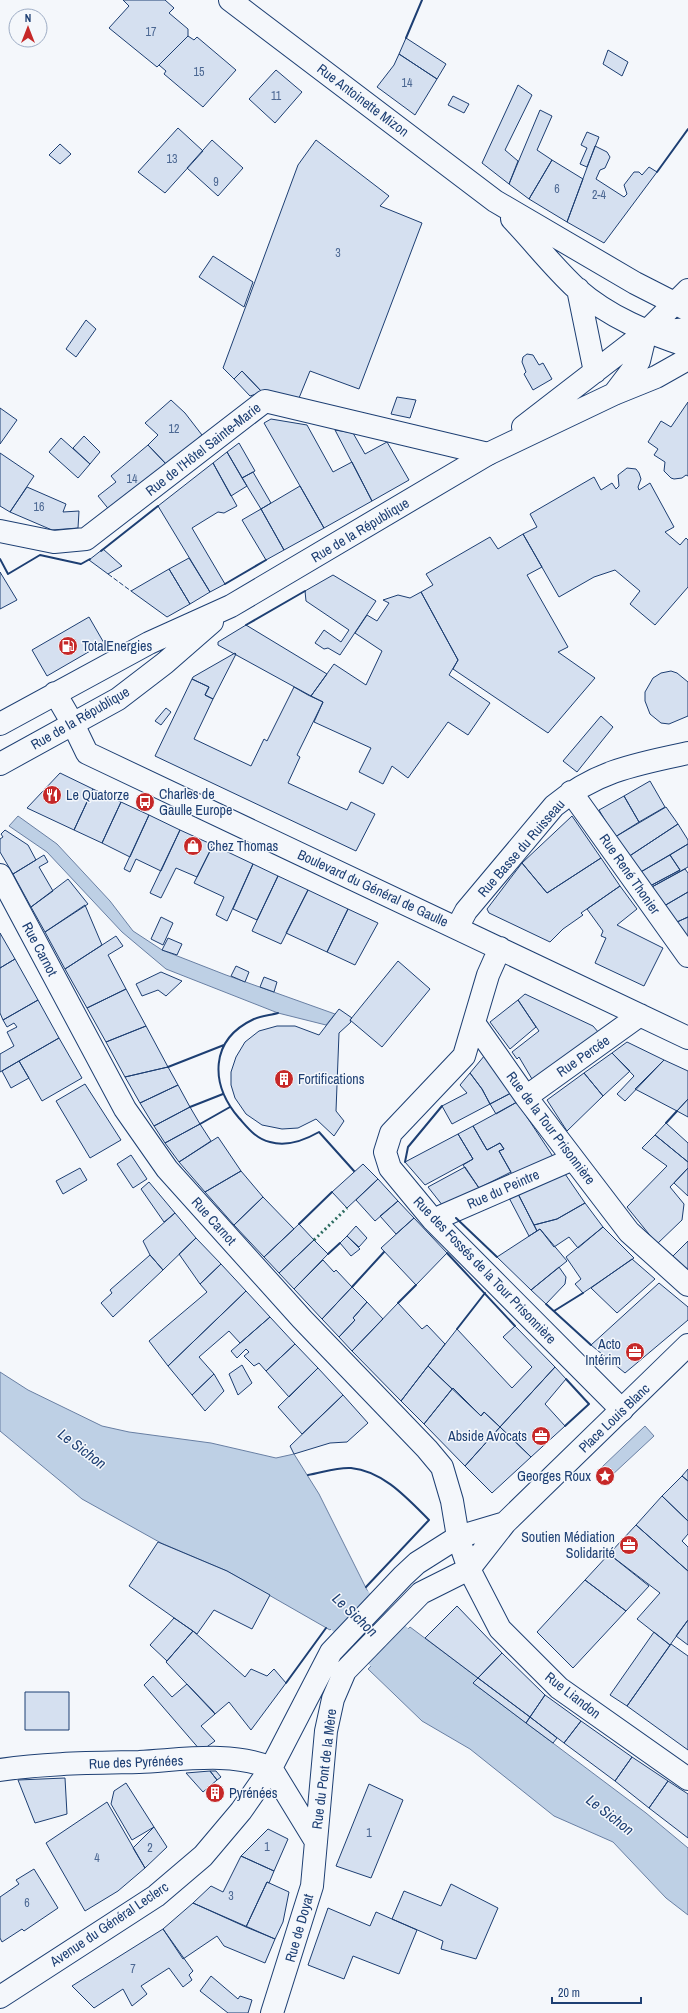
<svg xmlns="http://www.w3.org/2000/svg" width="688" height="2013" viewBox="0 0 688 2013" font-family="'Archivo Narrow',sans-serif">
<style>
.water{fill:#bed0e5;stroke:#687fa3}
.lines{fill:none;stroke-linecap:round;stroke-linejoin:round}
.river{stroke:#bed0e5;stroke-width:53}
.building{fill:#d5e0f0;stroke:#1d3f73}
.street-casing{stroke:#1d3f73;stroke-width:24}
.secondary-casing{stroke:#1d3f73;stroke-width:24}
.street{stroke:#f4f7fb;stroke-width:22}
.secondary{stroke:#f4f7fb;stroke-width:22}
.hedge{stroke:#2c6c60;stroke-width:3;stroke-dasharray:2 3;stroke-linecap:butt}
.fence{stroke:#1d3f73;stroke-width:1;stroke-dasharray:5 2;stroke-linecap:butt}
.wall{stroke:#1d3f73;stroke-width:2}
.labels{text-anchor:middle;stroke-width:3;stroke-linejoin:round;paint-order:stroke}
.number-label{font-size:12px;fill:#4b6792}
.street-label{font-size:14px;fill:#1d3f73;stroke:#f4f7fb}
.poi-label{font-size:14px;fill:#1d3f73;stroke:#f4f7fb;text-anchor:start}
.water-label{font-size:15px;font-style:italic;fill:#1d3f73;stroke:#f4f7fb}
</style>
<rect width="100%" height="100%" fill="#f4f7fb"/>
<!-- water -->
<path class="water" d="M18,816L57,844L110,901L133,931L162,950L226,975L335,1014L326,1025L278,1013L166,969L122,932L47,852L9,826Z
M0,1372L28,1390L102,1426L129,1432L211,1443L276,1458L294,1454L319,1494L368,1592L330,1630L227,1571L161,1543L82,1499L0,1431Z
M645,1426L654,1436L611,1476L602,1467Z
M410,1627L478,1678L473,1683L646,1813L688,1848V1915L666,1898L613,1842L554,1816L470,1749L422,1721L368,1669Z"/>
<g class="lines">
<!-- river -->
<path class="river" d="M296,1561L399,1656L447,1692"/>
</g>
<!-- building -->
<path class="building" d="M123,0H165L174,8L169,13L188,29V36L157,67L109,28L129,6Z
M188,36L194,40L197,37L236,70L203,107L164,74L166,71L159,65Z
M406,38L446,64L437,79L399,54Z
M608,50L628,62L622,76L603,64Z
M399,54L437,79L415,115L377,87L394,65Z
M276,70L302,92L275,123L249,99Z
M518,85L532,95L505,150L518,161L509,184L482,163Z
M453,96L469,104L464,113L448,105Z
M540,110L552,116L537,150L552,160L529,199L509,184Z
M178,128L203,151L165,193L138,172Z
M587,132L599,137L587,167L580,164L587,148L581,145Z
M212,140L243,168L218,196L187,168Z
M316,140L389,196L380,206L422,223L359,389L310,371L299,398L262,392L242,371L234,379L223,368L298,165Z
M60,144L71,154L60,164L49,155Z
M595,146L607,152L610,157L605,168L600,170L596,179L624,197L627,194L624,185L634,172H639L642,175L649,167L657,172L604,243L567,222Z
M552,160L583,179L567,222L529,199Z
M213,256L253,282L244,307L199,277Z
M86,320L96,329L76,357L66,349Z
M527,354L533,355L539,365L543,363L552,379L533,390L524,374L526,372L522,362L523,357Z
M242,371L262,392L250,396L234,379Z
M397,397L416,400L410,418L391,414Z
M171,400L185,413L202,435L167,465L148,445L158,435L145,423Z
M688,402V476L686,475L682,478L674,479L671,478L664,471L665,462L654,455L658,449L648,442L661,421L671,427Z
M0,408L17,420L0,444Z
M271,419L307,425L333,472L352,462L372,501L324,528L264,423Z
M335,430L353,433L365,454L387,442L409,480L372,501Z
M84,436L100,452L90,464L73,448Z
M61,438L90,464L78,478L49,452Z
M239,443L255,471L242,478L227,452Z
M148,445L167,465L111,512L98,496L116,482L111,476Z
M227,452L247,486L231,496L213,463Z
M0,453L34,476L10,512L0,506Z
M213,463L237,506L224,513L218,512L192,528L225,584L210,592L158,506Z
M627,468L636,469L639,473L641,479L638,487L639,490L650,483L674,527L665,532L680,545L686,538L688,540V587L655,625L630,604L640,591L615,570L594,577L559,597L523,534L537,527L530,514L594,477L601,490L612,483L616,489L619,486L618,475Z
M253,472L271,503L261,509L242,478Z
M300,486L324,528L284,550L261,509Z
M27,487L66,504L63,512L79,511L78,528L52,530L10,512Z
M261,509L284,550L266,560L242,520Z
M523,534L542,567L527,575L568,647L558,652L595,678L548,733L453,669L458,660L421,592L433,585L426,574L490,537L498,549Z
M103,549L122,566L108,574L89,560Z
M189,558L210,592L190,604L169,569Z
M169,569L190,604L167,617L131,591Z
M0,572L17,600L0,609Z
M333,575L376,601L340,655L328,648L324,649L315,643L324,630L341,642L349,630L306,601L305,591Z
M421,592L458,660L449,675L490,703L468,735L448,722L408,778L392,766L383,784L359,772L371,748L314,722L323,702L311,696L334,664L366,685L382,651L355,633L367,615L377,621L389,603L383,600L398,595L410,598Z
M89,617L104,643L47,676L32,650Z
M246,625L327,674L311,696L218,645V642Z
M235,653L236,654L213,699L205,695L209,687L192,679L193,677Z
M671,671L677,673L688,682V716L669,724L661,723L650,714L645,701V692L653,678L661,673Z
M192,679L209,687L205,695L213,699L194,739L251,766L264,739L267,741L294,687L308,695L323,702L297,755L300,757L288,783L347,810L351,802L375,814L356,851L155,756Z
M166,708L171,712L161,725L155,721Z
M601,716L613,727L577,772L563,761Z
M60,773L93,789L74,830L27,808Z
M650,781L665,807L639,822L624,796Z
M93,789L121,802L102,843L74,830Z
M624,796L639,822L615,837L599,810Z
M121,802L149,815L130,857L102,843Z
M666,807L678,824L628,857L615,837Z
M149,815L180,830L161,871L136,859L130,872L124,869Z
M572,816L601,858L547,893L522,863Z
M678,824L688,840V844L639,873L628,857Z
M5,830L28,845L36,860L13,874L0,852V839L3,837L1,834Z
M180,830L213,845L197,877L176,868L161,898L150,893Z
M688,844V867L650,888V886L680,870L670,855Z
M213,845L253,864L227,921L216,915L224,897L194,883Z
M44,855L48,862L39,867L53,891L31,907L13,874Z
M670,855L680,870L650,886L639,873Z
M601,858L620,886L581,913L583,915L563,929L550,942L489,913L487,909L522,863L547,893Z
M253,864L278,876L257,920L233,909Z
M685,869L688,873V892L664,906L650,888Z
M278,876L308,890L281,944L252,931Z
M68,879L88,904L45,932L31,907Z
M620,886L637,909L617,925L663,948L644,986L595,963L606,938L601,936L603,931L587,909Z
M308,890L348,909L327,952L286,933Z
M688,892V917L677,922L664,906Z
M85,905L102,945L65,969L45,932Z
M348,909L378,923L355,965L327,952Z
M161,917L173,923L163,945L151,939Z
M688,917V937L677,922Z
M0,933L15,959L0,968Z
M116,936L123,946L108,955L126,989L87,1008L65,969Z
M168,938L182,944L177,955L162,950Z
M15,959L38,1000L3,1020L0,1013V968Z
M398,961L430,989L382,1047L350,1020Z
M236,966L249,972L245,982L231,976Z
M161,972L182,981L166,996L158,990L142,996L136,984Z
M264,977L277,982L274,992L260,987Z
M126,989L146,1026L106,1042L87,1008Z
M525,994L593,1026L599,1033L532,1079L519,1057L517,1059L512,1052L539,1031L518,1000Z
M38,1000L59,1038L0,1072V1054L14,1046L7,1032L17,1027L14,1023L7,1027L3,1020Z
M518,1000L536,1027L510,1049L490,1022Z
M339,1009L352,1018L350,1020L351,1022L339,1033L336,1111L344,1121L334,1136L316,1119L298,1128L282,1129L262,1125L246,1114L235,1098L231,1085V1072L236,1057L245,1042L259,1031L277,1026H295L319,1035Z
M146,1026L168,1067L125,1077L106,1042Z
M59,1038L82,1078L42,1101L19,1061Z
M627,1042L664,1060L625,1101L617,1094L634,1076L612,1053Z
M612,1053L630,1071L603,1096L584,1073Z
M485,1055L511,1093L490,1104L482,1089L470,1073Z
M664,1060L688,1071V1099L677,1111L635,1089Z
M19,1061L29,1078L11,1088L2,1071Z
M168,1067L178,1085L140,1103L125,1077Z
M470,1073L482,1089L490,1104L452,1124L442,1106L467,1093L460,1085Z
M584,1073L603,1096L567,1131L547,1100Z
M85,1084L121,1140L90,1158L56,1101Z
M178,1085L190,1107L154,1126L140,1103Z
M511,1093L517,1102L496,1114L490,1104Z
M688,1099V1117L677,1111Z
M517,1102L554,1158L513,1176L499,1151L504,1149L500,1143L487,1150L473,1126Z
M190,1107L200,1124L165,1143L154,1126Z
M666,1123L688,1143V1162L655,1135Z
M200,1124L211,1141L179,1162L165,1143Z
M473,1126L487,1150L500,1143L504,1149L499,1151L511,1172L479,1188L463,1165L473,1159L458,1134Z
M458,1134L473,1159L425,1185L405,1162Z
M655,1135L688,1162V1168L670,1187L684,1204L682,1220L657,1244L627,1207L667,1166L642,1148Z
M218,1137L241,1171L205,1192L179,1162Z
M131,1155L147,1179L133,1188L117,1164Z
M363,1164L378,1179L347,1208L332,1192Z
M465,1167L479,1188L443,1206L428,1187Z
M80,1168L87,1180L63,1194L56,1181Z
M688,1168V1196L674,1183Z
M241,1171L263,1197L234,1225L205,1192Z
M563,1171L585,1203L557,1219L534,1225L516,1190Z
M378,1179L398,1201L375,1221L356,1200Z
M149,1182L175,1213L164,1222L141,1189Z
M516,1190L537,1231L529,1236L507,1194Z
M263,1197L294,1229L264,1257L234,1225Z
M398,1201L414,1218L396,1234L380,1216Z
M585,1203L603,1227L578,1248L569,1237L554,1247L540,1229L537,1231L534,1225L557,1219Z
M175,1213L196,1238L163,1270L150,1255L143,1241Z
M414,1218L447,1253L416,1285L381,1248Z
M299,1224L314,1240L279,1273L264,1257Z
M356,1226L367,1238L359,1247L347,1236Z
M603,1227L634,1258L583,1293L575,1284L581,1279L566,1257Z
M540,1229L567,1261L531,1290L497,1257Z
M347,1236L360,1249L351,1256L340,1243Z
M196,1238L221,1264L200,1284L179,1254Z
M314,1240L328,1254L294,1289L279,1273Z
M688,1241V1274L671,1258Z
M150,1255L163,1270L113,1317L101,1303L112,1293L110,1290Z
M632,1259L655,1279L617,1313L591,1288Z
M323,1260L334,1272L336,1270L352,1287L322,1319L294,1289Z
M221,1264L246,1291L168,1366L149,1341L207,1292L200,1284Z
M559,1267L566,1277L565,1284L546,1304L531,1290Z
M659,1283L688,1307V1320L625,1373L591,1345Z
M352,1287L367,1302L353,1318L355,1320L339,1337L322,1319Z
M246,1291L270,1317L240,1343L229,1331L199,1357L214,1374L192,1395L168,1366Z
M367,1302L383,1319L352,1351L339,1337L355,1320L353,1318Z
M398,1303L422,1329L427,1325L445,1344L401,1401L352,1351Z
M270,1317L295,1344L266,1371L259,1363L254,1366L244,1356L249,1352L246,1349L237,1358L231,1351Z
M515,1326L555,1367L500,1427L484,1412L481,1416L428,1366L457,1329L512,1388L532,1367L503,1337Z
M295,1344L318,1368L289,1397L266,1371Z
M242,1365L252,1383L238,1395L229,1374Z
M428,1366L452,1389L424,1424L401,1401Z
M555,1367L566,1379L545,1404L565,1426L531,1457L500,1427Z
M318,1368L343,1395L302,1434L278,1407Z
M214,1374L224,1391L205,1411L192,1395Z
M453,1388L481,1416L484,1412L500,1427L465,1466L424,1424Z
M343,1395L368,1423L347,1442L330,1443L294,1454L290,1446Z
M500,1427L531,1457L492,1493L465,1466Z
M688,1469V1481L682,1476Z
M682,1476L688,1481V1521L662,1496Z
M662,1496L688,1521V1534L682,1541L688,1547V1571L636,1525Z
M636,1525L688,1571V1620L670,1645L637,1619L660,1593L609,1554Z
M158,1542L227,1571L270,1595L252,1629L214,1610L197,1634L129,1586Z
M609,1554L649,1586L626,1611L585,1580Z
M585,1580L626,1611L573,1668L537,1632Z
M457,1606L502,1653L478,1678L425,1638Z
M174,1618L193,1631L167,1661L150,1645Z
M688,1620V1645L676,1636Z
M193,1631L245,1677L251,1669L267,1676L274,1669L286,1683L251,1730L229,1702L215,1714L166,1662Z
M654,1632L670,1645L627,1706L610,1695Z
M671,1644L688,1656V1750L627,1706Z
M502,1653L545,1695L530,1717L478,1678Z
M153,1676L172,1697L187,1684L213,1711L215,1714L201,1726L215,1741L201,1751L144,1685Z
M478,1678L530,1717L526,1723L473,1683Z
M25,1692H69V1730H25Z
M545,1695L581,1721L564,1743L530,1717Z
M530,1717L557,1738L553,1743L526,1723Z
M581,1721L632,1757L615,1781L564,1743Z
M632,1757L668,1781L649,1808L615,1781Z
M210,1771H216L221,1777L217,1780Z
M210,1771L217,1780L203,1792L186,1773Z
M65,1778L67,1814L35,1823L18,1780Z
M668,1781L688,1794V1838L649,1808Z
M126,1783L154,1827L132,1840L111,1804L114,1791Z
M369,1784L403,1800L371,1878L336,1866Z
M217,1785L223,1791L213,1800L208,1794Z
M107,1802L145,1868L118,1891L85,1911L46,1843Z
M154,1827L167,1847L145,1868L133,1848Z
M268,1829L288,1839L274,1871L241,1856Z
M241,1856L274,1871L269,1883L267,1882L246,1927L193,1903L211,1886L223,1892Z
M34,1869L58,1908L24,1931L22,1929L2,1942L0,1938V1897L19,1884L16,1880Z
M267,1882L289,1892L283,1922L275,1939L246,1927Z
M451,1884L498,1908L476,1959L441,1949L443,1941L392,1919L404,1891L441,1906Z
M193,1903L275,1939L265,1963L224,1946L217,1936L183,1959L163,1929Z
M328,1908L370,1926L376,1912L417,1930L399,1974L353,1956L344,1979L308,1965Z
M163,1929L193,1971L189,1975L192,1980L183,1987L169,1968L141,1986L147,1994L132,2006L123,1989L94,2008L72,1986Z
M211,1976L238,1999L240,1996L252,2000L248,2013H228L200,1991Z"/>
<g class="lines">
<defs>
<path id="street" d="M0,531L54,542L86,539L265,401L488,454
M73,724L87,753L688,1038
M571,792L688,956
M457,928L466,911L554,806C596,771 636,764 688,753
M500,948L488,975L464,1056L391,1133L385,1152L390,1168L433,1220L622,1410
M474,1023L526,1097L629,1232L688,1285
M526,1097L640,1015
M433,1220L573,1159
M0,1770C46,1763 93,1763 139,1762C181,1760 232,1751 271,1768"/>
<path id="secondary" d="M230,0L495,201L635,283L688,310
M512,219C534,242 554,268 577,289C609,317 648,333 688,346
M578,289L595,372
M655,332L688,329
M614,394L639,361L646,332
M523,427L646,332L688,290
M55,693L73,724
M0,724L149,643L231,606L488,454L614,394L656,377L688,359
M0,764L118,699L165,663L212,622
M0,875L125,1109L167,1169L302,1319L427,1449L442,1467L452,1501L458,1537L469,1569L500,1629L559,1688L688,1779
M271,1768L315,1840
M0,1997L156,1896L203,1856L241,1811L271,1768L331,1652L403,1576L417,1563L458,1537L505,1523
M272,2013L312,1886L326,1731L333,1699L345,1671L421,1593L469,1569L505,1523L688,1345"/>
</defs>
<!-- street casing -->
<use href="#street" class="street-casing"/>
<!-- secondary casing -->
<use href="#secondary" class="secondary-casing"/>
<!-- street -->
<use href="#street" class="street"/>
<!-- secondary -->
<use href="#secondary" class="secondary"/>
<!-- hedge -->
<path class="hedge" d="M314,1240L347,1208"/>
<!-- fence -->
<path class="fence" d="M108,574L131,591"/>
<!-- wall -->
<path class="wall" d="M406,38L422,0
M657,172L688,129
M101,551L158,506
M0,559L8,574L40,555L81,564L90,559
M225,584L266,560
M246,625L305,591
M278,1013C271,1015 261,1016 254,1019C209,1040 210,1084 239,1118C248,1128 256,1139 270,1142C287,1147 305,1140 319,1132L354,1171
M168,1067L224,1045
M190,1107L223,1094
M666,1123L677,1111
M200,1124L230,1107
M405,1162L408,1147L442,1106
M456,1218L497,1257
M299,1224L332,1192
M447,1253L515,1326
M328,1254L340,1243
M352,1287L384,1252
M398,1303L416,1285
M546,1304L591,1345
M554,1311L583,1293
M457,1329L485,1293
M565,1426L589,1404L566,1379
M308,1475C321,1473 337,1467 351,1468C383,1471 407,1498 429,1520L366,1587
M286,1683L326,1628"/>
</g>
<!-- icons -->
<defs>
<symbol id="fuel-disc" viewBox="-11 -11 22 22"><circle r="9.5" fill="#c62828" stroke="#f4f7fb"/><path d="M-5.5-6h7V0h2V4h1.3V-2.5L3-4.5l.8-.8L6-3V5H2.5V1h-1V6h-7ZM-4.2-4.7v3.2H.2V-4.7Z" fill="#fff"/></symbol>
<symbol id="restaurant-disc" viewBox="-11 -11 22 22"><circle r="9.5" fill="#c62828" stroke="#f4f7fb"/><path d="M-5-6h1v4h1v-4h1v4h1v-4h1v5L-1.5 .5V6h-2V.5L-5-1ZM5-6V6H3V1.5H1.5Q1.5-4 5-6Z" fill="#fff"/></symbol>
<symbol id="bus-disc" viewBox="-11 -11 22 22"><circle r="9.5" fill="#c62828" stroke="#f4f7fb"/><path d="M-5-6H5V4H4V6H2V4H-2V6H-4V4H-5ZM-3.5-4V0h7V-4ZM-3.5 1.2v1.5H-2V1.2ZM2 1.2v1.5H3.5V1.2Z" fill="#fff"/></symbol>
<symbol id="shop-disc" viewBox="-11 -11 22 22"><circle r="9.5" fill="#c62828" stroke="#f4f7fb"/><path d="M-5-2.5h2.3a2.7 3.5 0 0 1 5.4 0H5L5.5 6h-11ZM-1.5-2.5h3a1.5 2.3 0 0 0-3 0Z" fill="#fff"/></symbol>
<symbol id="building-disc" viewBox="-11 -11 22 22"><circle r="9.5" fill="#c62828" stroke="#f4f7fb"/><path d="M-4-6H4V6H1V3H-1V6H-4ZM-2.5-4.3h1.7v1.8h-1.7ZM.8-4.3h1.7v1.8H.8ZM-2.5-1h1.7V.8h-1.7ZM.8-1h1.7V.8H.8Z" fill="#fff"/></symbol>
<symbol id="office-disc" viewBox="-11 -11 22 22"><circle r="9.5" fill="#c62828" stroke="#f4f7fb"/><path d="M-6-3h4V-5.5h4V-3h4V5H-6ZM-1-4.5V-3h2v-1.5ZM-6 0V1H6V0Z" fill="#fff"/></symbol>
<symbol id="sight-disc" viewBox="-11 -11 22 22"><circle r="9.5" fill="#c62828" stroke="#f4f7fb"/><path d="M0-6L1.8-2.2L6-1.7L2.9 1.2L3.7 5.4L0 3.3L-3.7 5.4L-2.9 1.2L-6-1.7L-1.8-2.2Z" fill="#fff"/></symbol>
</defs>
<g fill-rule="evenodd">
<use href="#fuel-disc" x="57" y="635" width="22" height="22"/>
<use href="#restaurant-disc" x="41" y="784" width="22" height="22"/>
<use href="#bus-disc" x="134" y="791" width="22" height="22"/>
<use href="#shop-disc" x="182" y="835" width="22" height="22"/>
<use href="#building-disc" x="273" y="1068" width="22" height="22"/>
<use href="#office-disc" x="624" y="1341" width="22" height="22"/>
<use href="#office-disc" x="530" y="1425" width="22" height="22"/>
<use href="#sight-disc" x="594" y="1465" width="22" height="22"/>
<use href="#office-disc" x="618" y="1534" width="22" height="22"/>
<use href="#building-disc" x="204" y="1782" width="22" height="22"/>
</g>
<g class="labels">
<!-- number labels -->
<g class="number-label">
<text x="151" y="36">17</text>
<text x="199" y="76">15</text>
<text x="407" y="87">14</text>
<text x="276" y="100">11</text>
<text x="172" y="163">13</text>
<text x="216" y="186">9</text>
<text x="557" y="193">6</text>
<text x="599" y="199">2-4</text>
<text x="338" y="257">3</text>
<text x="174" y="433">12</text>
<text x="132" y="483">14</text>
<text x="39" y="511">16</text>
<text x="369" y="1837">1</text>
<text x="267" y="1851">1</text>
<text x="150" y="1852">2</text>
<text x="97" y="1862">4</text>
<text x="231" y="1900">3</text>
<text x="27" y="1907">6</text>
<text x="133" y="1973">7</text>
</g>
<!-- street labels -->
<g class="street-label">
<text transform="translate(363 100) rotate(37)" y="5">Rue Antoinette Mizon</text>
<text transform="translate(203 449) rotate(-38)" y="5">Rue de l'Hôtel Sainte-Marie</text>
<text transform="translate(360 530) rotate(-31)" y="5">Rue de la République</text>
<text transform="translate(80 718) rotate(-30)" y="5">Rue de la République</text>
<text transform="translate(521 848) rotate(-49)" y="5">Rue Basse du Ruisseau</text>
<text transform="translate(630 874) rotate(55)" y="5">Rue René Thonier</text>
<text transform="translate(373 888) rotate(25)" y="5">Boulevard du Général de Gaulle</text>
<text transform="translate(40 949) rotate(62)" y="5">Rue Carnot</text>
<text transform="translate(583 1056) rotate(-35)" y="5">Rue Percée</text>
<text transform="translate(551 1128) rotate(53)" y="5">Rue de la Tour Prisonnière</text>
<text transform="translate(503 1189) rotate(-24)" y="5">Rue du Peintre</text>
<text transform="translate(214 1221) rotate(48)" y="5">Rue Carnot</text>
<text transform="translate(485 1270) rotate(46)" y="5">Rue des Fossés de la Tour Prisonnière</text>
<text transform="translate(614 1418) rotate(-44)" y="5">Place Louis Blanc</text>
<text transform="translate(573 1695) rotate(38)" y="5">Rue Liandon</text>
<text transform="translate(136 1762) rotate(-2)" y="5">Rue des Pyrénées</text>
<text transform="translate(324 1769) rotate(-83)" y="5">Rue du Pont de la Mère</text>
<text transform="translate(109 1924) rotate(-34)" y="5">Avenue du Général Leclerc</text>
<text transform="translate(299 1928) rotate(-74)" y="5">Rue de Doyat</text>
</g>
<!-- poi labels -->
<g class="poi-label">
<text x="82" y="651">TotalEnergies</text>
<text x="159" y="799">Charles de<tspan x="159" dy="16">Gaulle Europe</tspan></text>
<text x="66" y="800">Le Quatorze</text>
<text x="207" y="851">Chez Thomas</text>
<text x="298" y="1084">Fortifications</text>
<text x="621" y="1349" text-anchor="end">Acto<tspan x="621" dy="16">Intérim</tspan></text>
<text x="527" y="1441" text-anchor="end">Abside Avocats</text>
<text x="591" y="1481" text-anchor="end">Georges Roux</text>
<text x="615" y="1542" text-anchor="end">Soutien Médiation<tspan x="615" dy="16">Solidarité</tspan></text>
<text x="229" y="1798">Pyrénées</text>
</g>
<!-- water labels -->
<g class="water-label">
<text transform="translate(82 1449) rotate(37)" y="5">Le Sichon</text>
<text transform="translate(355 1615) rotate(43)" y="5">Le Sichon</text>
<text transform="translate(610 1815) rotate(38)" y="5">Le Sichon</text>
</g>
</g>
<!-- north arrow -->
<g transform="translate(28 28)"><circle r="19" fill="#f4f7fb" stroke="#9eadc5"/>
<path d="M0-3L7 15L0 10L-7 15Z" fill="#c62828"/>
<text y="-6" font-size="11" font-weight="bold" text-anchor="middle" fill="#1d3f73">N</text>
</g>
<!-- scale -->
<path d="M552 1997v6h89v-6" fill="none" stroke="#1d3f73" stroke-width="2"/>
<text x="558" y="1997" font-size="12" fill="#1d3f73" stroke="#f4f7fb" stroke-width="3" paint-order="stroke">20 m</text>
</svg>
